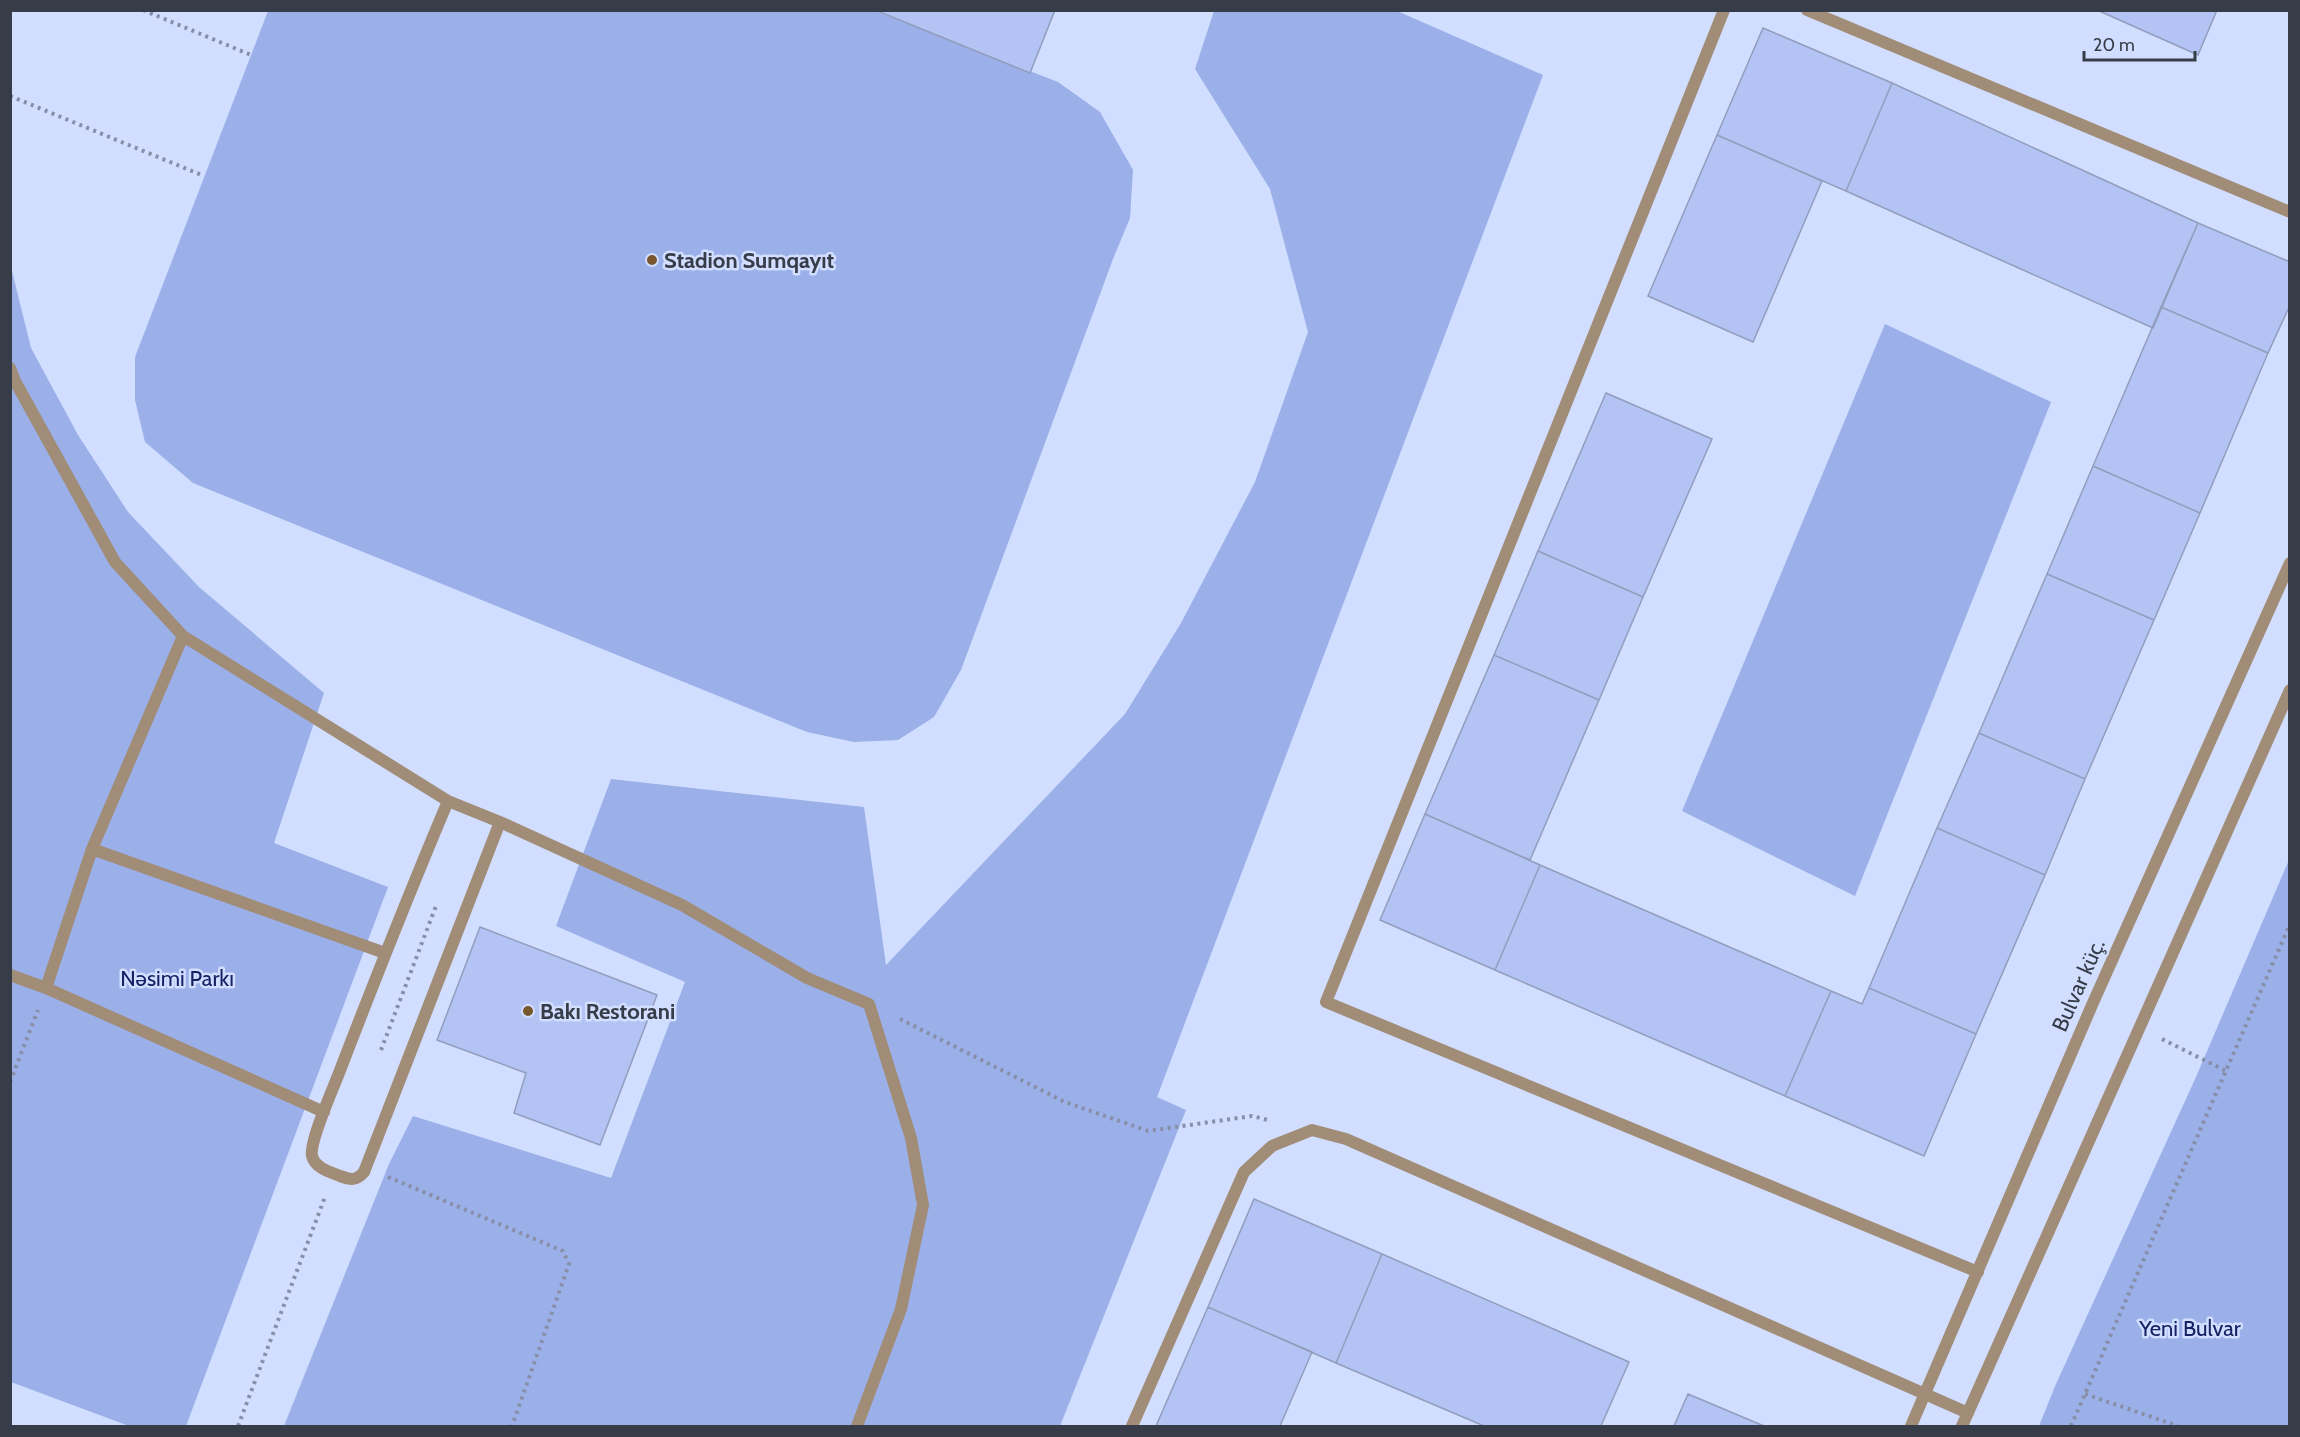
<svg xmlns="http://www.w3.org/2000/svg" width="2300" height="1437" viewBox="0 0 2300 1437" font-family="Cabin,sans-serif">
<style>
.green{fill:#9bafe8}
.building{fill:#b3c4f4;stroke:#929dbd;stroke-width:1.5}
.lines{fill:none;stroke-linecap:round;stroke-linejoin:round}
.path{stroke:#868fa7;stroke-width:4;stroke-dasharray:3 4.5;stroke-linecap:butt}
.service{stroke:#a18d77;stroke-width:12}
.minor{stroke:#a18d77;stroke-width:12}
.tertiary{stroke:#a18d77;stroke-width:12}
.poi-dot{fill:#78562e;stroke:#d1deff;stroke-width:2}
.labels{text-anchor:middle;stroke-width:5;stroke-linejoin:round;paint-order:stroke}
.poi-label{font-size:22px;font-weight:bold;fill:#373c49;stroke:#d1deff;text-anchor:start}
.park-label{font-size:22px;fill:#162264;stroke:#d1deff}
.street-label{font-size:22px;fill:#373c49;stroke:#d1deff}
</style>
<rect width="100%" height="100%" fill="#d1deff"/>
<!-- green -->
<path class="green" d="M268,11H875L1058,82L1100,112L1133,170L1130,218L1113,259L961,670L934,717L898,740L854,742L807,732L193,483L145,442L135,400V357Z
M1214,11H1397L1543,75L1157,1097L1186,1110L1060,1426H284L389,1164L413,1116L611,1178L685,982L556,926L611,779L864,807L886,965L1125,714L1181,623L1255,482L1308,332L1270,189L1195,69Z
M10,263L31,348L78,435L128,512L199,587L324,693L274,843L388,887L186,1426H129L11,1382Z
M1885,324L2051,402L1855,896L1682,811Z
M2289,860V1426H2039L2056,1384L2196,1077Z"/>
<!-- building -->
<path class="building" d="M875,10H1055L1030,73Z
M2097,10H2217L2198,55Z
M1763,28L1892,83L1846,191L1717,135Z
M1892,83L2198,223L2153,328L1846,191Z
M1717,135L1822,181L1753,342L1648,296Z
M2198,223L2290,262V305L2268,353L2161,307Z
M2161,307L2268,353L2200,513L2093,466Z
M1606,393L1712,439L1643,597L1538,551Z
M2093,466L2200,513L2154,620L2047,574Z
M1538,551L1643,597L1599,700L1494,655Z
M2047,574L2154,620L2085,779L1979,733Z
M1494,655L1599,700L1530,860L1425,814Z
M1979,733L2085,779L2045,875L1937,828Z
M1425,814L1540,865L1495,970L1380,920Z
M1937,828L2045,875L1976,1034L1869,988Z
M1540,865L1831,991L1785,1096L1495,970Z
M480,927L657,995L600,1145L514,1113L526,1073L437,1040Z
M1869,988L1976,1034L1924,1156L1785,1096L1831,991L1862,1004Z
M1254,1199L1382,1254L1336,1363L1208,1307Z
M1382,1254L1629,1362L1601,1426H1484L1336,1363Z
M1208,1307L1312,1352L1280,1426H1156Z
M1688,1394L1764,1426H1674Z"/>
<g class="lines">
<!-- path -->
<path class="path" d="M143,10L251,55
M10,96L204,176
M900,1019L1065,1102L1148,1131L1252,1116L1268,1120
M2162,1039L2226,1071
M381,1050L436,906
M10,1082L38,1010
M388,1177L563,1251L569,1264L512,1426
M2085,1394L2178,1426
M238,1426L325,1197
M2071,1426L2290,924"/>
<!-- service -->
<path class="service" d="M10,368L15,381L115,562L183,636L448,801L500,822L682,905L807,978L869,1004L911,1138L923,1205L901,1309L857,1426
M183,636L92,849L46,988L324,1112
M448,801C410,891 374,982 339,1073C333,1089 309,1142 312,1156C315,1168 330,1172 340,1176C351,1180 356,1181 364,1172L500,822
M92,849L385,953
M10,975L46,988
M1132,1426L1244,1172L1272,1146L1312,1130L1346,1139L1925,1394"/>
<!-- minor -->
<path class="minor" d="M1724,10L1326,1002L1978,1272
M1807,10L2290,212"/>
<!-- tertiary -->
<path class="tertiary" d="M1925,1394L1968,1413
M1911,1426L2092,1005L2290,563
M1962,1426L2290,690"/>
</g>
<!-- markers -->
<g class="poi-dot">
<circle cx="652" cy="260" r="6"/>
<circle cx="528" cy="1011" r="6"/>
</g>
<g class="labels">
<!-- poi labels -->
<g class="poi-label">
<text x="664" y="268">Stadion Sumqayıt</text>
<text x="540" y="1019">Bakı Restorani</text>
</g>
<!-- park labels -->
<g class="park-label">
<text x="177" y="986">Nəsimi Parkı</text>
<text x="2190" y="1336">Yeni Bulvar</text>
</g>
<!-- street labels -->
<g class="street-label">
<text transform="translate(2078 985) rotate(-66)" y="8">Bulvar küç.</text>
</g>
</g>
<!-- border -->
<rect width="2300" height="1437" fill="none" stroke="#373c49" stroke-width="24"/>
<!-- scale -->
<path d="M2084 51v9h111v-9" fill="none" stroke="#373c49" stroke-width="3"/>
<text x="2093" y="51" font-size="18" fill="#373c49" stroke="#d1deff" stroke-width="4.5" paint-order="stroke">20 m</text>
</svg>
